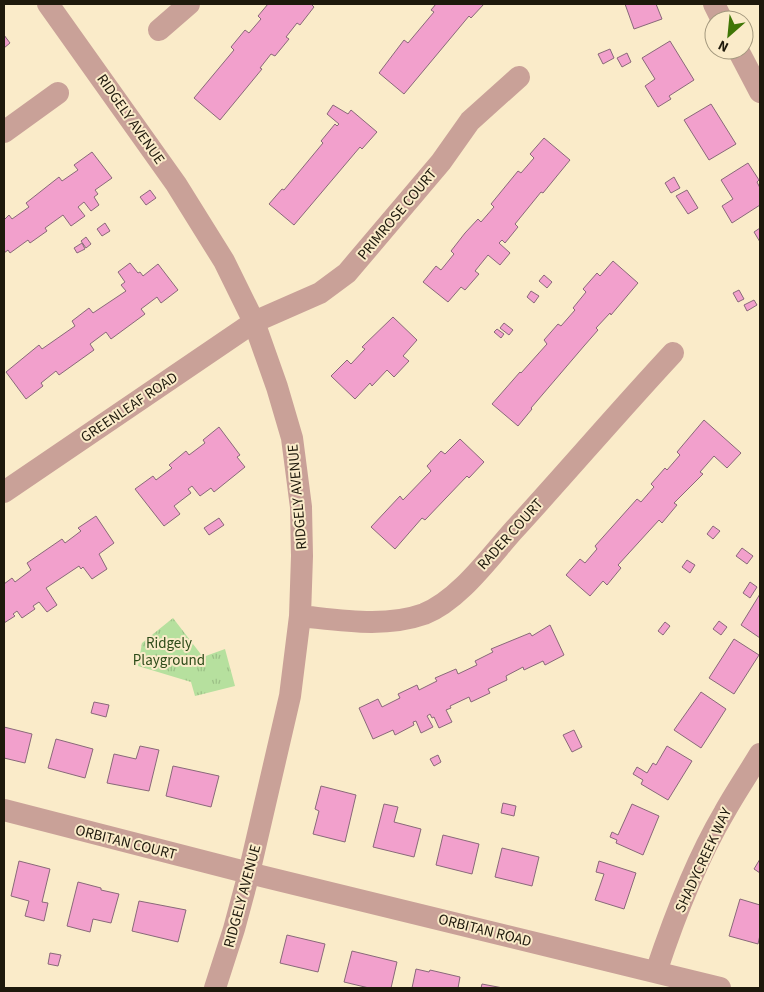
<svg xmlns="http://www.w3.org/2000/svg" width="764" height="992" viewBox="0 0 764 992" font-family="'Source Sans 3',sans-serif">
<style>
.grass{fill:url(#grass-tufts)}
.building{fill:#f2a0cc;stroke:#896979}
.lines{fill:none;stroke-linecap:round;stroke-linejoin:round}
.minor{stroke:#c9a198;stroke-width:22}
.labels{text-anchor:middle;stroke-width:4;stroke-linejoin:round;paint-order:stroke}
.street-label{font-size:15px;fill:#1e190c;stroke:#faebc9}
.park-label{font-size:15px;fill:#2d4b19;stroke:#faebc9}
</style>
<defs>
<pattern id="grass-tufts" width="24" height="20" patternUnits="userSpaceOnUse" patternTransform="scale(1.25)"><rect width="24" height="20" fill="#b6e09e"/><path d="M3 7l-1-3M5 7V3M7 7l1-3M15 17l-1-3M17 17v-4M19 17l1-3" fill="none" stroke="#9cc087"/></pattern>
</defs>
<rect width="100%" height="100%" fill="#faebc9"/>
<!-- grass -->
<path class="grass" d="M173,618L203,657L225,649L235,686L195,696L191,682L138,666L142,643Z"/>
<!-- building -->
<path class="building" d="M268,4H311L314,7L300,25L297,23L286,37L289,39L275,56L271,54L260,68L262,69L220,120L194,98L234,50L231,47L245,30L249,33L261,19L258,16Z
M436,4H484L471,18L469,16L404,94L379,73L404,40L408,43L434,12L431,10Z
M625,4H656L662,19L634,29Z
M4,35L10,43L4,48Z
M670,41L694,80L669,96L671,99L658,107L645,86L655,79L642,58Z
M610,49L614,58L603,64L598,54Z
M627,53L631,62L622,67L617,58Z
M711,104L736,144L709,160L684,120Z
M333,105L348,114L351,110L377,132L362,149L360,147L294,225L269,204L282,189L284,190L323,143L321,141L335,124L337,126L339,124L327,114Z
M544,138L570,160L543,193L541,192L515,224L518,227L505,243L502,240L499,243L510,253L500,265L488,255L475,271L479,274L465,290L461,287L448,302L423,282L436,266L441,270L454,254L451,251L465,233L478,219L481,222L494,207L491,204L518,171L521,173L534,158L530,154Z
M92,152L112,178L95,190L98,194L94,197L99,205L91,211L84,202L78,207L85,216L71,226L63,215L45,228L47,231L30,243L28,240L10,253L8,250L4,253V220L9,215L12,219L29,207L26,203L59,177L62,181L78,170L74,165Z
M748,163L759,180L757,182L760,188V205L732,223L722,206L733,199L721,180Z
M674,177L680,188L671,193L665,183Z
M150,190L156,198L146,205L140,197Z
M687,190L698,208L688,214L676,196Z
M105,223L110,231L102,236L97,229Z
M760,228V242L754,232Z
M86,237L91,244L86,248L81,241Z
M82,243L85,249L77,253L74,248Z
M613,261L638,283L611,315L610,313L596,328L598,330L584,346L531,408L532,409L518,426L492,404L520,372L521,373L547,344L544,340L558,324L561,326L575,310L573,308L586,292L583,289L597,273L600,276Z
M130,263L138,273L140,272L143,276L158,264L178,290L161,303L157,297L141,309L145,314L111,339L106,332L90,344L94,350L59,375L56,371L41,383L43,386L26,399L6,372L39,345L42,349L75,326L72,321L89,308L93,313L126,291L121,285L125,282L118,272Z
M544,275L552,282L547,288L539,281Z
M739,290L744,299L738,302L733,293Z
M531,291L539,296L534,303L527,297Z
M754,300L757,305L747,311L744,305Z
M393,317L417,340L403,356L409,361L394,377L387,370L372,386L370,383L355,399L331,376L347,360L351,364L365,349L362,347Z
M504,323L513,330L509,335L500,328Z
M497,329L504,334L501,338L494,332Z
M704,420L741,453L727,468L714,456L700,472L703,474L674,503L677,505L662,523L659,520L618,565L621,568L607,585L603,581L590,596L566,575L580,559L585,563L597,549L595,546L637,499L641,502L654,487L651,484L665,468L667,470L680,455L677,452Z
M219,427L240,455L237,457L245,467L214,492L211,488L200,496L192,486L188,489L191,493L174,506L180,514L164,526L135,489L153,476L156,480L172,468L169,465L186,451L189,455L205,443L203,440Z
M460,439L484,462L469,478L467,476L425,520L422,518L395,549L371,527L400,496L403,500L431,471L427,466L441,451L445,454Z
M96,516L114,543L99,554L107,569L92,579L83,567L81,569L79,566L46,588L57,605L47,612L39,602L33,606L35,609L22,618L17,611L13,614L15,616L4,623V584L12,578L15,582L31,570L27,563L62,539L65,543L81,531L78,528Z
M219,518L224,525L209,535L204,528Z
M713,526L720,531L713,539L707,534Z
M742,548L753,556L747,564L736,556Z
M687,560L695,565L690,573L682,567Z
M750,582L757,587L750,598L743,593Z
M760,594V638L741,625Z
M719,621L727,627L721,635L713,629Z
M665,622L670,626L663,635L658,631Z
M550,625L564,655L545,665L543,661L524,670L523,667L506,676L507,680L488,689L490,693L471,702L469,697L450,706L451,708L446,710L452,722L439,728L434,717L432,718L430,714L427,716L433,727L421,733L416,721L413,722L414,725L395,735L393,730L373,739L359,708L378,699L382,707L400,698L398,694L417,685L419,690L437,681L435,678L456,669L458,674L477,665L475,661L493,652L491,649L530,633L532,636Z
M734,639L759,655L734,694L709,678Z
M701,692L726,709L701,748L674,730Z
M94,702L109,705L106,717L91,713Z
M4,727L32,734L25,763L4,758Z
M574,730L582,747L572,752L563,735Z
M56,739L93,749L85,778L48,768Z
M140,746L159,750L149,791L107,783L114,754L136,759Z
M667,746L692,761L668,800L641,784L643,780L633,774L637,767L647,773L653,763L656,765Z
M438,755L441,762L434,766L430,759Z
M173,766L219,776L211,807L166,796Z
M321,786L356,795L345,842L313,834L319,811L315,809Z
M503,803L516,806L514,816L501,813Z
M384,804L398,807L394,822L421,829L414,857L373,847Z
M632,804L659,816L643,855L616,843L617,840L610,837L612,832L618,835Z
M443,835L479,844L472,874L436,865Z
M502,848L539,857L532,886L495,877Z
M760,859V873L754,869Z
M19,861L50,869L42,902L48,903L44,921L25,916L29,901L11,896Z
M599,861L636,873L624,909L595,900L604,874L596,872Z
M78,882L101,888V890L119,894L111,923L93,919L90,932L67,926Z
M740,899L760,905V935L758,944L729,936Z
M139,901L186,910L178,942L132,931Z
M287,935L325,944L318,972L280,963Z
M352,951L397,962L391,988H369L344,982Z
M50,953L61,955L58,966L48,964Z
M416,969L429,972L430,970L460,977L458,988H412Z
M482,984L503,988H481Z"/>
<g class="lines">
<!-- minor -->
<path class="minor" d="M48,4L176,184L224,261L254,322L277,387L292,438L301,507L302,556L300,616L290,696L249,873L234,929L215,988
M714,4L722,20
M159,30L189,4
M738,50L760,92
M4,132L58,93
M4,492L254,322L320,293L347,273L441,162L470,121L519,77
M300,616C340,620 385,628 424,614C459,600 489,558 513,531C567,472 619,411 673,353
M4,810L249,873L720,988
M656,972C674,918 695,862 724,813C735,793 748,774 760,754"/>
</g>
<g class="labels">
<!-- street labels -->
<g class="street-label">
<text transform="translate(131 119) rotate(55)" y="5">RIDGELY AVENUE</text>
<text transform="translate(397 214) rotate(-50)" y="5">PRIMROSE COURT</text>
<text transform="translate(129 407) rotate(-34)" y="5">GREENLEAF ROAD</text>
<text transform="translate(297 497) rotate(-95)" y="5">RIDGELY AVENUE</text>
<text transform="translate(510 534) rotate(-48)" y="5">RADER COURT</text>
<text transform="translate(126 842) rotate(14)" y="5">ORBITAN COURT</text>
<text transform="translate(703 860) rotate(-65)" y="5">SHADYCREEK WAY</text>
<text transform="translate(242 896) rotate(-75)" y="5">RIDGELY AVENUE</text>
<text transform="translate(485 930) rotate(14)" y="5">ORBITAN ROAD</text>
</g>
<!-- park labels -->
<g class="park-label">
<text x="169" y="648">Ridgely<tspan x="169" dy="17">Playground</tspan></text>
</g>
</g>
<!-- border -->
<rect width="764" height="992" fill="none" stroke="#1e190c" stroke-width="10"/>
<!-- north arrow -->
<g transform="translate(729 35) rotate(207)"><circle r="24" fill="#faebc9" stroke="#a2977d"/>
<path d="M0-4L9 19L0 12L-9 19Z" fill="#3f7606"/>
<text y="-8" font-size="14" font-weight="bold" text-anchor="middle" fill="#1e190c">N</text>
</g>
</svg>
